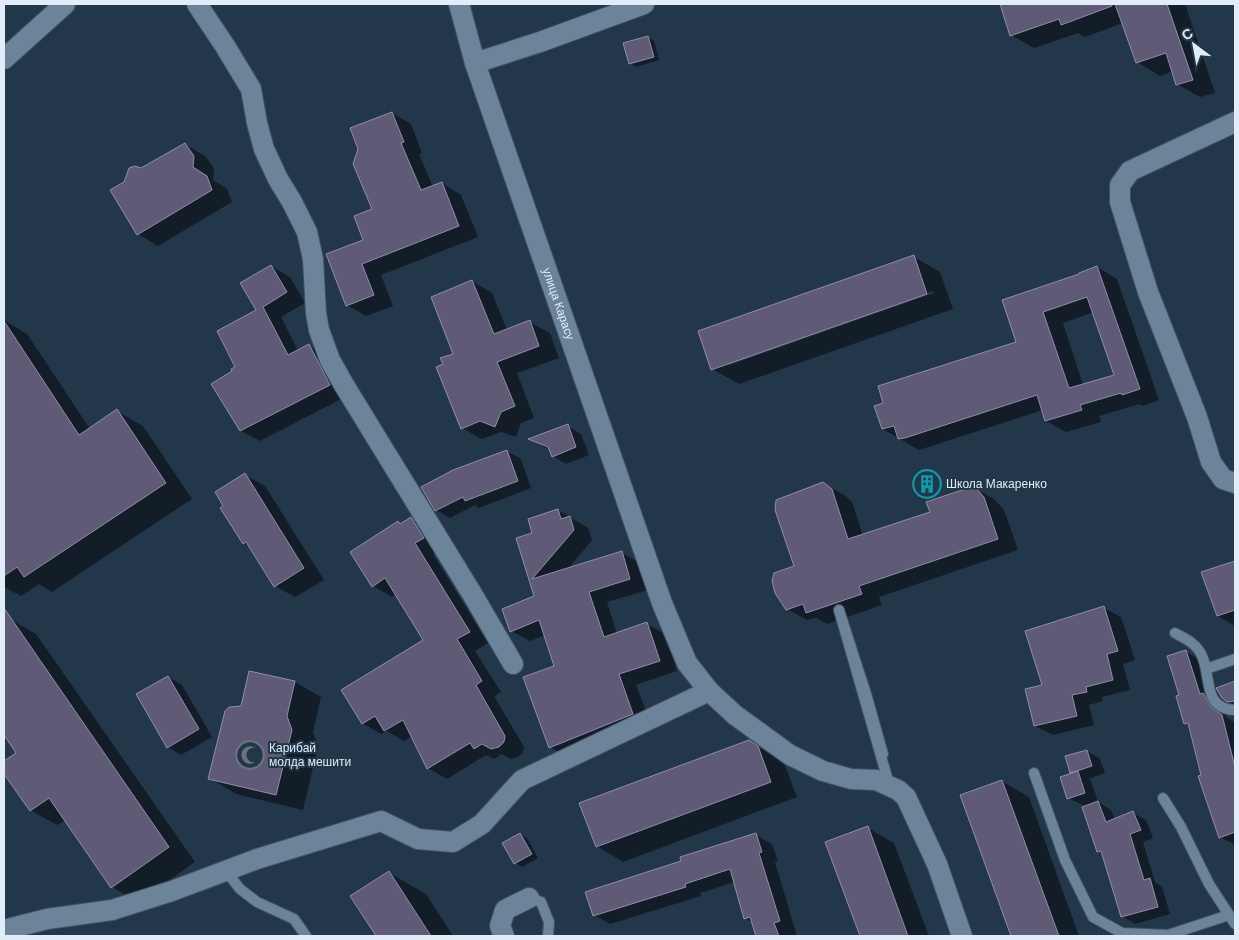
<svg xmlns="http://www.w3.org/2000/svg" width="1239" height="940" viewBox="0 0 1239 940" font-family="Helvetica,sans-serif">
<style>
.shadow{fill:#0007;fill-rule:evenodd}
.building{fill:#5f5b76;stroke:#918daa;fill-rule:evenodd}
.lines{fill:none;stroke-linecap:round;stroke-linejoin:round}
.service-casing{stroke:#425464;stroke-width:12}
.minor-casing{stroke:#425464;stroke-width:22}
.service{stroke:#6c8499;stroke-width:10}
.minor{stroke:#6c8499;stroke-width:20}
.labels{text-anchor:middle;stroke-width:4;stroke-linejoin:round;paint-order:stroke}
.street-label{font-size:12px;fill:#e1edf9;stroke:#22374a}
.poi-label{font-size:12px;fill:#e1edf9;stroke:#22374a;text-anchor:start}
</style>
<rect width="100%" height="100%" fill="#22374a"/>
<!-- shadow -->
<path class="shadow" d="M1001,4H1185L1215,93L1200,97L1177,84L1173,71L1160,76L1137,62L1123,23L1085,37L1078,33L1034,48L1011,35Z
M648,37L654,41L659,60L636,67L630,63Z
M392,113L411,124L422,153L419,154L433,187L442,183L461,195L478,237L381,275L393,306L366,316L347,305L373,210Z
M185,144L205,156L214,168L213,180L227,189L232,202L158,246L138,234L112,191L125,183L142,169Z
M914,257L940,272L953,309L739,384L712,369ZM933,291L934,293L729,365V362Z
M271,266L290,277L305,303L281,317L298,351L309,346L327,357L347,396L260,441L241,431L233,372L237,367L257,311Z
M1097,267L1117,279L1159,400L1142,406L1140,404L1099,416L1101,422L1066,432L1046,421L1043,410L919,450L883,429L1018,342L1004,301L1081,275ZM1094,312L1116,375L1083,385L1063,323Z
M472,281L492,293L507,330L529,322L550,333L559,358L517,373L534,418L521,423L516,437L501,432L482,439L462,428L444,365L455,354Z
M4,320L27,334L90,429L117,411L143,426L192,499L52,592L39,584L21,596L4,587Z
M568,426L581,434L589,455L566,464L553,456L550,450L531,440Z
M507,451L521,459L531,488L479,508L475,505L450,518L436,510Z
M245,475L265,486L324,580L295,597L275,586L251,548L244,543Z
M823,483L844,495L852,502L863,536L931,513L974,488L994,499L1004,510L1018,550L879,597L882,605L827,624L816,618L807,620L787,609L796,566Z
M558,510L588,528L592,540L567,570L622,553L640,563L648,590L607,602L617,634L647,624L665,634L677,671L636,685L651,724L568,757L550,747L556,667L545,635L530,641L511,631L535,597L518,539L534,534Z
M411,519L430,530L442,549L433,554L488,643L475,651L501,692L494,696L524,747L523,753L518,757L511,759L502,754L494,759L486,755L447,779L428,768L412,736L404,741L387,731L381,734L362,723L425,640L396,594L392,597L373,586L401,525Z
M1235,562V626L1218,616L1203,573Z
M1104,608L1121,617L1135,660L1123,664L1130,690L1102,697L1103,701L1089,705L1094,725L1053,735L1035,726L1043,686Z
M10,619L36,634L195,862L138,902L112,887L65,820L57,825L30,810L4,772V763L17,753L4,733V623Z
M1185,651L1202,661L1227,718L1235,723V845L1220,837L1202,776L1190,726L1185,723L1181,695Z
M168,677L182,685L212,737L181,755L168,747Z
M295,682L321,697L313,732L318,746L303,810L236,794L210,778L242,707Z
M1235,683V705L1222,697L1218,689Z
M749,741L784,763L797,797L623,862L597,846Z
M1087,751L1100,759L1105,773L1088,779L1091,781L1098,802L1111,810L1115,820L1133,813L1146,820L1153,838L1143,842L1155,882L1162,887L1170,914L1135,924L1122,916L1103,854L1098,851L1083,805L1068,798L1074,774L1071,772Z
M1002,781L1029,797L1079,936H1012L962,796Z
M868,828L894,843L929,936H861L827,843Z
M520,834L527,838L538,858L522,867L515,863L504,843Z
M756,835L772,844L778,861L775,862L797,936H757L753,923L745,918L735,882L700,893L701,896L610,924L594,915L683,861Z
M389,873L426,894L453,936H377L352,897Z"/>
<!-- building -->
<path class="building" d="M1000,4H1112V6L1061,25L1059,19L1010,36Z
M1115,4H1167L1193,80L1176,85L1166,53L1136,63Z
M648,36L654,57L629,64L623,43Z
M392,112L404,142L401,143L421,190L442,182L459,226L362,264L374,295L346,306L326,254L363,240L354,216L372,209L353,164L358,149L350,128Z
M185,143L194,156L193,167L207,176L212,190L137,235L110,190L124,182L129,168L135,166L141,168Z
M914,255L927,294L711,370L698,331Z
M271,265L287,292L263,307L288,355L309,344L330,385L240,431L211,384L232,371L231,369L235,367L217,331L256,310L240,283Z
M1097,266L1140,389L1122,395L1121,393L1080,405L1082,410L1045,421L1037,395L905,438L898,439L894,426L882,429L874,406L883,403L878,386L1016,342L1002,300L1079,274V273ZM1087,297L1114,375L1069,388L1043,312Z
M472,280L494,334L530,320L539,346L497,362L515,406L501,412L495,427L480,421L461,429L436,367L443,364L440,358L453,354L431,297Z
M4,321L79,435L117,409L166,483L24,577L17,567L4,576Z
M568,424L576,447L552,457L548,447L528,439Z
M507,450L518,481L465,501L463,497L435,511L421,487L453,470Z
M245,473L304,568L274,587L246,542L243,544L220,508L223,506L215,492Z
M823,482L832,489L848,539L930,512L926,502L974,486L984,497L998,539L859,586L862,594L806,613L803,604L786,610L775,593L772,581L774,573L794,566L775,510L776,500Z
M558,509L561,519L570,516L574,530L532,579L622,551L630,579L589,592L604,637L647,622L660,661L619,674L633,714L549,748L523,677L554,666L539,620L510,632L502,609L534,596L516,538L532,533L528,519Z
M411,517L424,538L415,543L470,632L457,639L482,681L476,685L505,736L504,742L499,747L491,749L482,744L474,749L470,743L427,769L403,720L384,731L375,716L362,724L341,690L423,640L385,578L372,587L350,552L398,521L400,524Z
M1235,561V610L1217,616L1201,572Z
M1104,606L1118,651L1107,654L1113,680L1086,687L1087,692L1072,695L1077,716L1034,726L1025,689L1042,685L1025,631Z
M4,608L169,847L111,888L49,798L30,811L4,774V761L16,753L4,735Z
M1186,650L1200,694L1203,693L1211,707L1222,715L1235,767V832L1219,838L1198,776L1201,775L1188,723L1184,724L1176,696L1179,695L1167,656Z
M249,671L295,681L287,716L292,730L276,795L208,779L225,711L229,707L241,706Z
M168,676L199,729L167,748L136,694Z
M1235,681V701L1227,702L1222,698L1216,688Z
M749,740L758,746L771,782L596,847L579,803Z
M1087,750L1092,766L1070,773L1065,756Z
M1078,771L1085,793L1067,799L1060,777Z
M1002,780L1059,936H1011L960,795Z
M1098,801L1106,822L1133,811L1141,830L1130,834L1144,880L1150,878L1158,907L1121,917L1101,851L1097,852L1082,807Z
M868,826L908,936H860L825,842Z
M520,833L532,854L514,864L502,843Z
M756,833L762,852L759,853L780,921L774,923L779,936H756L750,917L744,919L730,869L685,884L686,887L593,916L585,892L681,861L680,857Z
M389,871L431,936H376L350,896Z"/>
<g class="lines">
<defs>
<path id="service" d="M1175,633C1184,638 1194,642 1200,652C1213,672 1200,709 1235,710
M1206,669L1235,659
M883,754L867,697L839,610L889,784
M1034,773L1065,860L1093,917L1122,933L1168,935L1229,915
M1163,798L1181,827L1209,884L1235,924
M226,871L240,889L257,902L294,919L306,936
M529,898L541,902L549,922L548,936"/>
<g id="minor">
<path d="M197,4L225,46L251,89L257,123L264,149L278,179L292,202L307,232L313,259L316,313L319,330L330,360L344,385L474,597L513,664"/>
<path id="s1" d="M459,4L475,63L662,603L687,663L709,691L735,715L790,755L823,771L851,779L876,780L898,790L906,797L937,864L962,936"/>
<path d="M4,59L65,4"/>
<path d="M475,63L540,42L644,4"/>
<path d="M1235,122L1130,171L1120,185V202L1148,292L1197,417L1211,462L1223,479L1235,483"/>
<path d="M4,930L47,919L112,910L172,891L257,859L381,821L418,839L453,842L482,824L522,780L709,691"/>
<path d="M504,936L500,926L505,910L529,898"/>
</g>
</defs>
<!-- service casing -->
<use href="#service" class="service-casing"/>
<!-- minor casing -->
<use href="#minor" class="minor-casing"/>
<!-- service -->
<use href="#service" class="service"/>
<!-- minor -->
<use href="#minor" class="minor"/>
</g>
<!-- icons -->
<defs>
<symbol id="building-ring" viewBox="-11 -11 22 22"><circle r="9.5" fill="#22374a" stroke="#0f9aa8" stroke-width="1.5"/><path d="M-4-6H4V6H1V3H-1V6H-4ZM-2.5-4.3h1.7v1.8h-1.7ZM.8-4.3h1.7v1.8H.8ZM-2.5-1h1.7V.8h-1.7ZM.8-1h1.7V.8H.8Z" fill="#0f9aa8"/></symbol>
<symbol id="mosque-ring" viewBox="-11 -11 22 22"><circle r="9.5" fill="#22374a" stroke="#6b7280" stroke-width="1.5"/><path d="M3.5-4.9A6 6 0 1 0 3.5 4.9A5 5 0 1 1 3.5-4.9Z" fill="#6b7280"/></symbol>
</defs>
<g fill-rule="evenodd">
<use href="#building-ring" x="911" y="468" width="32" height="32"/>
<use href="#mosque-ring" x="234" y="739" width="32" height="32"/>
</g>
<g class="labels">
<!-- street labels -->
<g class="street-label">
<text dy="4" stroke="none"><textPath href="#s1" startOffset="316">улица Карасу</textPath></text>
</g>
<!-- poi labels -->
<g class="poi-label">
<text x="946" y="488">Школа Макаренко</text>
<text x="269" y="752">Карибай<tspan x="269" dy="14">молда мешити</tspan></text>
</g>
</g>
<!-- border -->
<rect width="1239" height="940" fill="none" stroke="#e1edf9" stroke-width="10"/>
<!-- north arrow -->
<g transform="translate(1194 45) rotate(328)" stroke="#22374a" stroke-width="4" paint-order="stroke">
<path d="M0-4L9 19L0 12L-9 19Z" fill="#e1edf9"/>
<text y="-8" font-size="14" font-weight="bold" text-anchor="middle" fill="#e1edf9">С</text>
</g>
</svg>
